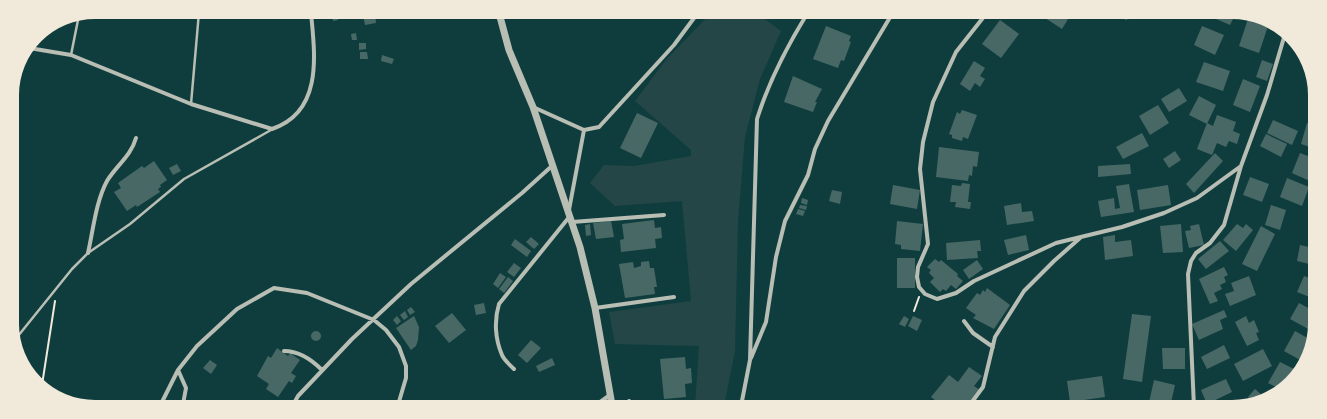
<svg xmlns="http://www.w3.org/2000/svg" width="1327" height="419" viewBox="0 0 1327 419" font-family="Cabin,sans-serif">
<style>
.green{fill:#244646}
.building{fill:#486865}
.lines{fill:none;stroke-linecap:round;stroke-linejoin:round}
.path{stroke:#f1e9da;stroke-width:2}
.service{stroke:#b8beb3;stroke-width:2.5}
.minor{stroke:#b8beb3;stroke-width:4}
.tertiary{stroke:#b8beb3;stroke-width:7}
</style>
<rect width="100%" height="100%" fill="#0f3d3e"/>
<!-- green -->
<path class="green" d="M710,14H758L781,31L760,79L745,137L738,221L735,351L724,406H695L699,346L615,344L609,312L691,301L682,201L615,206L590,183L604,165L634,166L691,156V150L635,101L666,60Z"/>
<!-- building -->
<path class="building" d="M375,13L376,23L365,25L363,15Z
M337,14L338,20L333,21L332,15Z
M1039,14H1071L1062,29Z
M1124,15H1144L1125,20Z
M1207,15H1235L1230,25Z
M1248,19L1268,26L1259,53L1239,46Z
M1000,20L1019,34L1001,58L982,44Z
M826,26L851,36L849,41L851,42L844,61L841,60L838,68L813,59Z
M1202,26L1224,35L1215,55L1194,45Z
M356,33L357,40H352L351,34Z
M359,43H366V49L359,50Z
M360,52H367L368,59H360Z
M382,55L394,59L392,64L381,61Z
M1262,60L1273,64L1267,81L1256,77Z
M974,61L985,68L980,76L985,79L980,87L975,83L970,91L960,84Z
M1204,62L1230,71L1223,91L1196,82Z
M793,76L822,89L815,102H817L813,112L784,102Z
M1243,79L1260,86L1250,112L1233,105Z
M1179,88L1187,101L1169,112L1161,99Z
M1199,96L1216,105L1207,124L1189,115Z
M1158,105L1169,123L1150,135L1139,116Z
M962,110L977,115L968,139L963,137L962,141L952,138V135L949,134L957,112L960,114Z
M637,113L658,123L641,158L620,148Z
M1217,115L1236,122L1233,131L1240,134L1237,144L1229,141L1226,147L1217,143L1212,155L1197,149L1207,123L1213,126Z
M1273,120L1298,131L1292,145L1267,133Z
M1307,123L1313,125V148L1301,144Z
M1142,133L1149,146L1123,159L1116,147Z
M1266,134L1287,144L1281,157L1260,146Z
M939,147L979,152L977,167L973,166L972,176L969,175L968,181L936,177Z
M1175,151L1181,160L1169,168L1163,159Z
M1215,153L1223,161L1194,193L1186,184Z
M1300,153L1313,158L1312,182L1292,173Z
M154,161L167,180L160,185L161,187L158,189L160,192L137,207L136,205L127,211L114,192L121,188L118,183L142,166L144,168Z
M177,164L181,171L173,175L169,168Z
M1130,164L1131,174L1098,177V166Z
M1250,177L1269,184L1262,202L1243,195Z
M1287,178L1309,187L1302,206L1280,197Z
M962,183L970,184L968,202H971L970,209L955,207L956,202H950L952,185L961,186Z
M1129,184L1134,212L1101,217L1098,201L1114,198L1115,209L1120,208L1116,186Z
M893,185L920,190L917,209L890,204Z
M1168,185L1171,205L1140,210L1137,190Z
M832,190L842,192L840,204L829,201Z
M802,198L808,200L807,205L801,203Z
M1021,203L1022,212L1032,211L1034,221L1007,225L1004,206Z
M800,205L807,206L806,210L799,208Z
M1271,205L1286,210L1280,230L1265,225Z
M798,209L805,211L803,216L796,214Z
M654,220L655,228L661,227L662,238L655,239L656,248L621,252L620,240L624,239L622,224Z
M611,221L614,237L596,239L593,223Z
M897,221L923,224L920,251L901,249V245L895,244Z
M590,224L591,235L586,236L585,225Z
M1181,224L1183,252L1163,253L1160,226Z
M1199,224L1204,245L1189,248L1185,231L1191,230L1190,226Z
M1237,224L1243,228L1246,224L1253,230L1236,251L1223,240Z
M1261,226L1275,234L1257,271L1242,264Z
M1026,235L1029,250L1008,255L1004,240Z
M1115,235V242L1131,240L1133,256L1105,260L1103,237Z
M531,237L539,244L534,249L526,242Z
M515,239L531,251L527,257L511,245Z
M980,240L981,251H977L978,258L947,260L946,243Z
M1220,241L1229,251L1206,269L1198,259Z
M1300,245L1313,248V265L1297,261Z
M897,258H915V288H897Z
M935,259L939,262L941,260L958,274L957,276L963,281L956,289L951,285L946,291L943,289L940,292L930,282L934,278L929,273L931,270L927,267Z
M977,260L983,269L969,279L963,270Z
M649,261L650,268H654L657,287H654L655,294L625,298L619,264L633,262L634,268L641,266V262Z
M514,263L521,268L514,277L507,272Z
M1224,267L1228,275L1224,277L1226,282L1220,285L1222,289L1214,293L1218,301L1210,304L1199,279Z
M500,273L506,277L498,288L493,284Z
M1249,276L1256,295L1230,306L1225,294L1234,291L1231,283Z
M1304,276L1312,279V298L1297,292Z
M508,277L513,281L504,293L499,289Z
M987,288L1010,305L994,329L973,318L976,315L966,308L977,293L980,295L983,290L985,292Z
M484,303L486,313L476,315L474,305Z
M1299,303L1312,310V331L1290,319Z
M411,307L415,312L410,315L407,310Z
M1224,310L1227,317L1220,320L1223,329L1199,340L1192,324Z
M405,311L408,317L404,320L400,315Z
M452,313L466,330L449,343L435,326Z
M1132,314L1151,316L1142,382L1123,379Z
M397,316L401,321L397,325L393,320Z
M414,316L419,327L418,340L416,346L411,350L396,328Z
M904,316L909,319L905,327L899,324Z
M913,316L922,320L917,331L908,326Z
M1246,316L1249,323L1254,320L1259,332L1256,333L1259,340L1247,346L1235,322Z
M311 336a5 5 0 1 1 10 0a5 5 0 1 1-10 0Z
M1295,331L1311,340L1300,360L1284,351Z
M531,340L541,348L527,363L518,355Z
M1224,345L1230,358L1207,369L1201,357Z
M277,348L288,356L290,353L300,360L291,373L296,376L292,383L289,381L278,397L266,389L269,384L257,376L268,356L271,358Z
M1162,348H1185V369H1163Z
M1263,349L1272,366L1243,381L1234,364Z
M685,357L686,369L691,368L692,383L685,384L686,397L664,399L660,359Z
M552,358L555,365L539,372L536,366Z
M210,360L217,365L211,374L203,368Z
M1280,362L1296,370L1282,390L1268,383Z
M969,367L982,376L974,386L980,390L967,406H935L932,404L935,400L931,397L949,375L958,382Z
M1102,376L1105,397L1070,402L1067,381Z
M1226,379L1232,392L1207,404L1201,390Z
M1154,380L1175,385L1170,407H1148Z
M1255,389L1264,397L1247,403L1250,399L1248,397Z
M505,402L514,403V405H505Z"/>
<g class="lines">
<!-- path -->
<path class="path" d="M914,311L919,297
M42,385L55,301"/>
<!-- service -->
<path class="service" d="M71,55L79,15
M191,104L199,12
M14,341L72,269L88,253L130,224L184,179L271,130"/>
<!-- minor -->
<path class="minor" d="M986,14L956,52L933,102L923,142L920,169L928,244L918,267L917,277L919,287L925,294L937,299L956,293L974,281L1056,243L1122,227L1164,213L1197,198L1241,166
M29,48L71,55L191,104L272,129C323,112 315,55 311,13
M533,107L584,130L599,127L674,45L697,14
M569,210L584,130
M572,222L664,215
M88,253C93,231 96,201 107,181C116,166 131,156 136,138
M595,308L674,297
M964,321L973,333L993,347
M284,351C300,351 312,360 322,370
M751,358L766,322L776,257L785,221L808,175L815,149L828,121L892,14
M514,369C510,365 504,360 502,355C495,339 494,320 499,304L570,216
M161,404L178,370
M183,404L186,388L178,370L197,346L237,309L274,288L307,293L374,320L386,330L399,347L406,366V378L398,405
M293,405L298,396L352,339L411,284L522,193L553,165
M596,405L610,395
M628,405L629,401
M741,406L750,360L757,119C769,81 786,48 807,14
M969,406L983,387L995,337L1024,291L1054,261L1080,238
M1194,407L1188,274L1191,261L1196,253L1210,243L1224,225L1241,166L1267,95L1285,34"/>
<!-- tertiary -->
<path class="tertiary" d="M499,13L509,50L533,107L580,247L595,308L612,405"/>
</g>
<!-- crop -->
<path d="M0 0H1327V419H0ZM95 19H1232A76 76 0 0 1 1308 95V324A76 76 0 0 1 1232 400H95A76 76 0 0 1 19 324V95A76 76 0 0 1 95 19Z" fill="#f1e9da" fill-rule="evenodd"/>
</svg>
